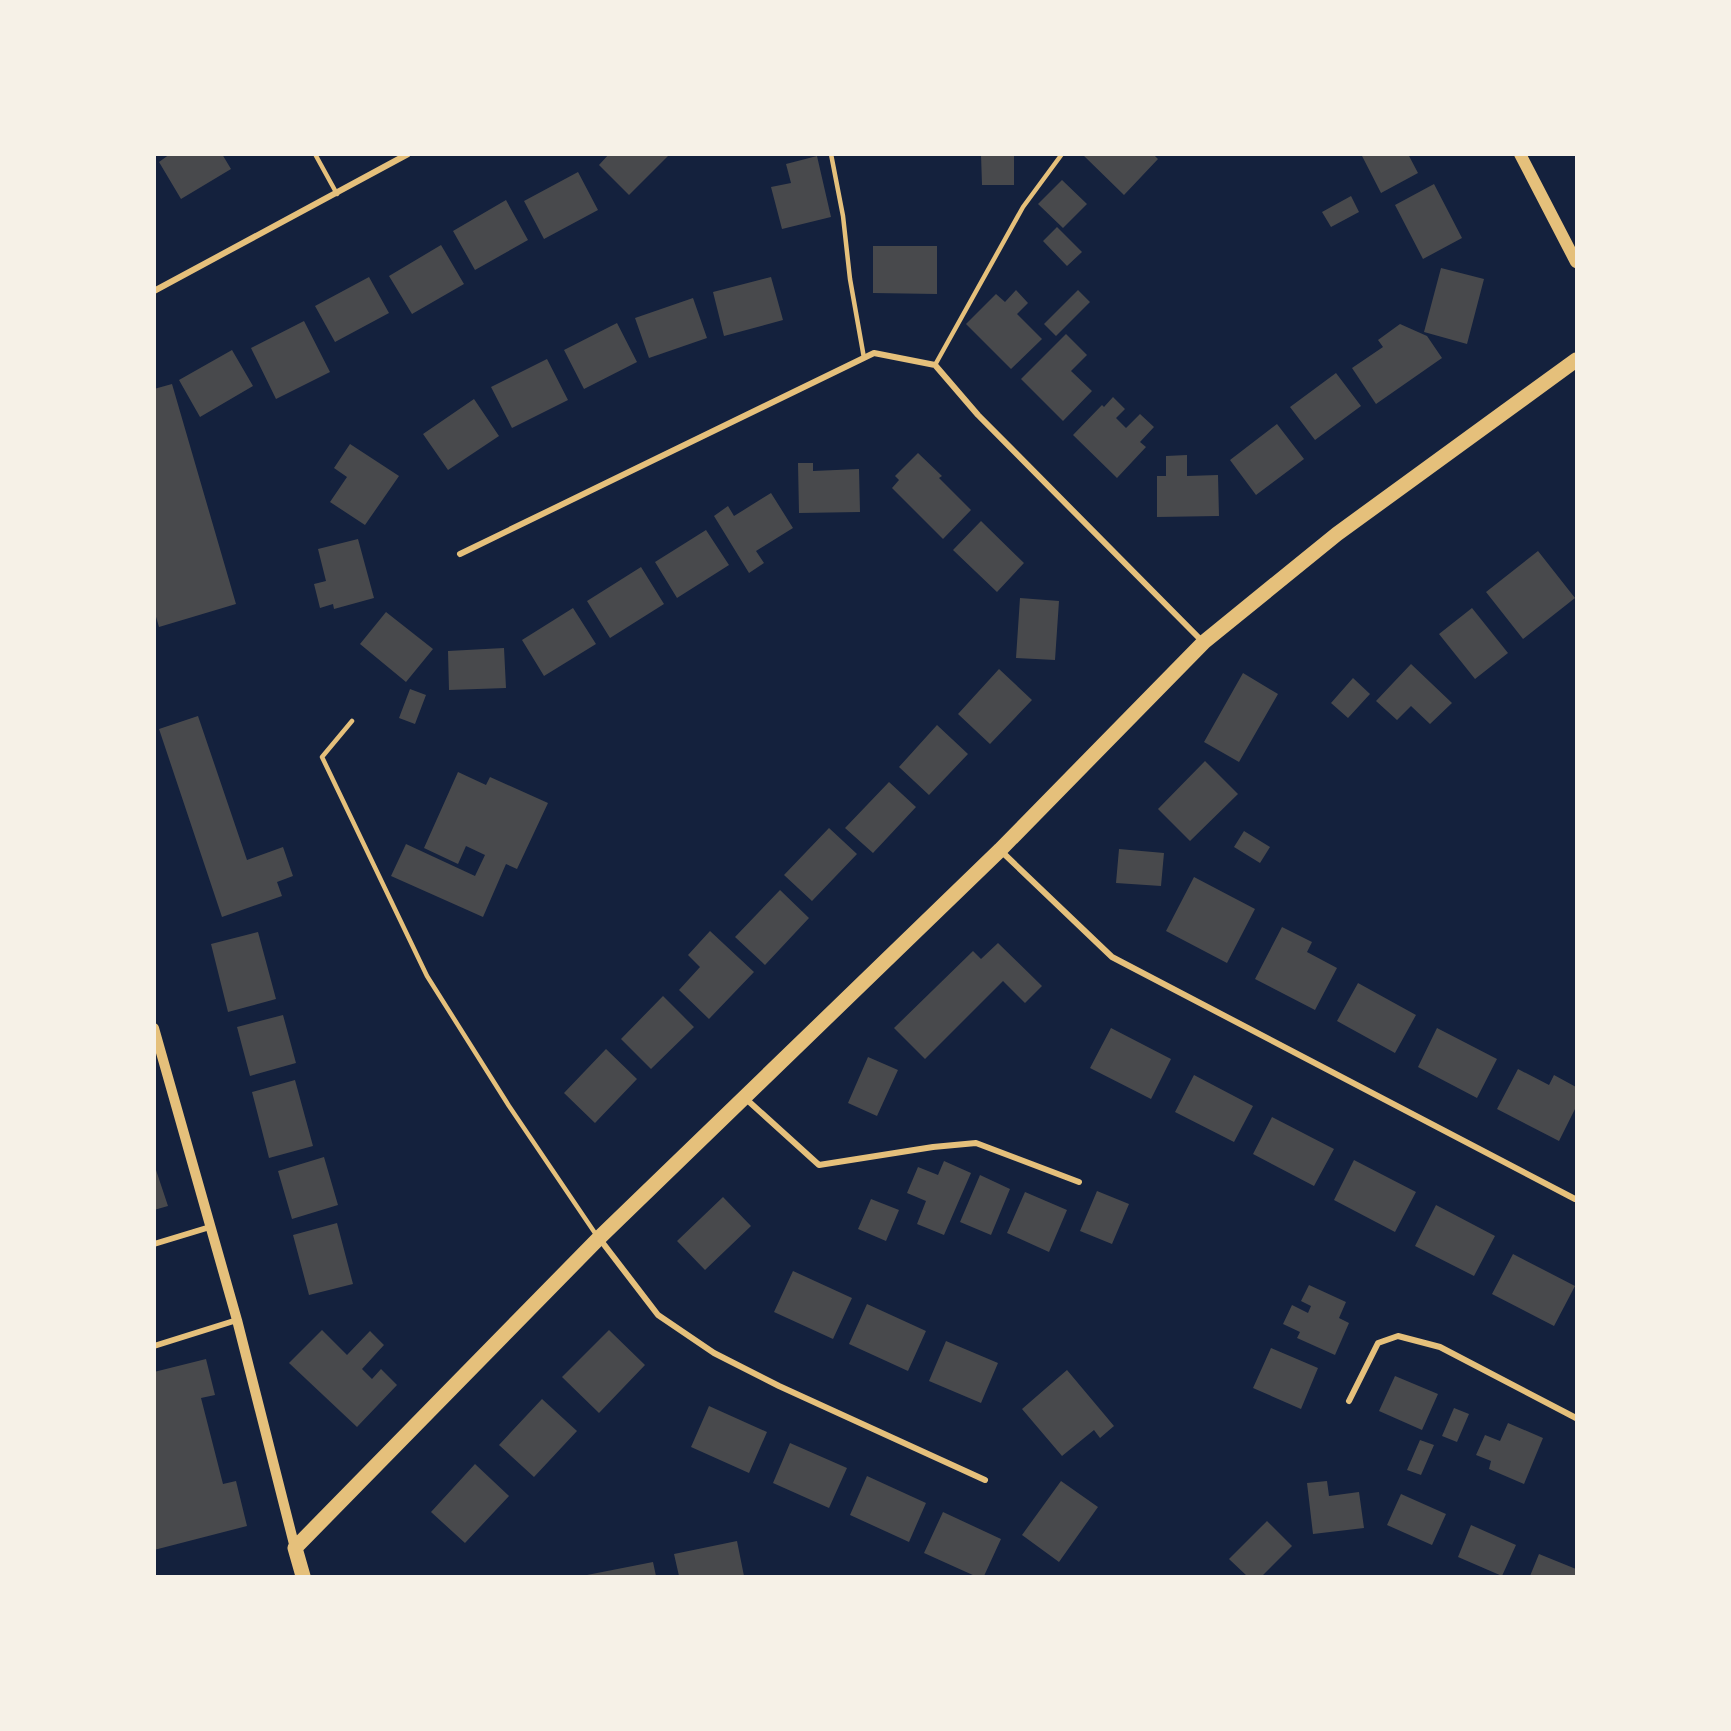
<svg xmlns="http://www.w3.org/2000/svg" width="1731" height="1731" viewBox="0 0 1731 1731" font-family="'Fira Sans',sans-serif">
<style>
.building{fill:#48494c}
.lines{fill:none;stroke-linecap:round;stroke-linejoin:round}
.service{stroke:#e5c07b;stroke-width:4.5}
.minor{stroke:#e5c07b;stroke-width:6}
.tertiary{stroke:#e5c07b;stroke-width:10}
.secondary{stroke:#e5c07b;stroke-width:12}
.primary{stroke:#e5c07b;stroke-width:15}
</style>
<rect width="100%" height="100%" fill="#14213d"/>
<!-- building -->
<path class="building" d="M170,154H222L231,169L181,199L159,162Z
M609,154H670L629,195L599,165Z
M981,154H1014V185H982Z
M1082,154H1153L1158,159L1124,195Z
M1361,154H1408L1418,173L1381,193Z
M817,156L831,217L782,229L771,187L791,183L786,164Z
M578,172L598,210L544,239L524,201Z
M1062,180L1087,204L1063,228L1038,204Z
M1434,184L1462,238L1423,259L1395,205Z
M1351,196L1359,212L1331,227L1322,212Z
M506,200L528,240L475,270L453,231Z
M1057,227L1082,252L1067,266L1043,241Z
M441,245L464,284L412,314L389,276Z
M873,246H937V294L873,293Z
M1441,268L1484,279L1467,344L1424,332Z
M369,277L389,313L335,342L315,306Z
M771,277L783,320L724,336L713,292Z
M1016,290L1028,303L1017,314L1042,339L1011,369L966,324L996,294L1005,302Z
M1078,290L1090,302L1056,336L1044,324Z
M693,298L707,338L649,358L635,318Z
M304,321L330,372L276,399L251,348Z
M617,323L637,362L584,389L564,350Z
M1400,324L1427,336L1442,358L1376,404L1352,368L1383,347L1378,340Z
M1066,334L1087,355L1071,371L1092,391L1063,421L1021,379Z
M232,350L253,386L200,417L179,380Z
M547,359L568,400L512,428L491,387Z
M1336,373L1361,406L1315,440L1290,407Z
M172,384L236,604L159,627L154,610V389Z
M1113,397L1125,409L1116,418L1126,428L1140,414L1154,427L1140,442L1146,447L1117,478L1073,435L1102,405L1104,407Z
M474,399L499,436L448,470L423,434Z
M1277,424L1304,459L1256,495L1230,460Z
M350,444L399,476L365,525L330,502L347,477L334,468Z
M918,453L942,476L939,478L971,510L943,539L892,488L899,480L895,476Z
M1187,455V476L1218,475L1219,516L1157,517V476H1166V456Z
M798,463H813V471L859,469L860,512L799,513Z
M771,493L793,528L756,551L764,563L749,573L714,516L728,506L734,516Z
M981,521L1024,563L997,592L953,550Z
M706,530L729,565L677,598L655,562Z
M358,539L374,598L334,609L333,604L320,608L314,584L326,581L318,549Z
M1538,551L1575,598L1523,639L1486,592Z
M641,567L664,604L610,638L587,601Z
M1020,598L1059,601L1055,660L1016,658Z
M573,608L596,644L544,676L522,640Z
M1472,608L1508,653L1475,679L1439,634Z
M386,612L433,649L406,682L360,644Z
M504,648L506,688L449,690L448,651Z
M1411,664L1452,703L1430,724L1411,706L1397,720L1376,701Z
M999,669L1032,700L990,744L958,714Z
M1243,673L1278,694L1239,762L1204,742Z
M1353,678L1370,694L1348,718L1331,703Z
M410,689L426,695L415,724L399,718Z
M198,716L247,860L283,847L293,876L277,882L282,896L222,917L159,729Z
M937,725L968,754L929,795L899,767Z
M1205,761L1238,794L1190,841L1158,809Z
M458,772L486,785L490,777L548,803L517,869L506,864L483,917L391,876L406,844L475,876L485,855L466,846L458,864L424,848Z
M889,782L916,807L873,853L845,828Z
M829,828L857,854L812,901L784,875Z
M1244,831L1270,847L1260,863L1234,847Z
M1119,849L1164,853L1161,886L1116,883Z
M1194,877L1255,909L1227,963L1166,931Z
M780,890L809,918L765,965L735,937Z
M1282,927L1312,942L1307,952L1337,968L1315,1010L1255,979Z
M710,931L754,972L709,1019L679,990L700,967L688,955Z
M258,932L276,999L228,1012L211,944Z
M998,943L1042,986L1025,1003L1003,981L925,1059L894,1028L973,951L981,959Z
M1358,983L1416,1015L1395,1053L1337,1021Z
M663,996L694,1027L651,1069L621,1039Z
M283,1015L296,1063L250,1076L237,1027Z
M1111,1028L1171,1059L1151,1099L1090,1068Z
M1437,1028L1497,1059L1477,1098L1418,1067Z
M606,1049L637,1079L595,1123L564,1093Z
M868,1057L898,1070L877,1116L848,1103Z
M1518,1069L1549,1085L1554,1075L1576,1087V1107L1559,1141L1497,1109Z
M1194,1075L1253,1106L1234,1142L1175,1112Z
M295,1080L313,1146L269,1158L252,1092Z
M1272,1117L1334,1149L1314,1186L1253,1154Z
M324,1157L338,1205L292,1219L278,1171Z
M1354,1160L1416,1192L1395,1232L1334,1200Z
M944,1161L971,1173L944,1235L917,1224L926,1201L907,1193L918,1167L938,1175Z
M154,1164L168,1206L154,1210Z
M980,1175L1010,1189L991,1235L960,1222Z
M1097,1191L1129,1204L1112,1244L1080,1231Z
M1025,1192L1067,1210L1049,1252L1007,1233Z
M723,1197L751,1226L705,1270L677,1241Z
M871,1199L899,1210L886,1241L858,1229Z
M1436,1205L1495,1236L1474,1276L1415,1246Z
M337,1223L353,1284L309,1295L293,1235Z
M1513,1254L1575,1286L1554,1326L1492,1294Z
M793,1271L852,1298L833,1339L774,1312Z
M1309,1285L1346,1302L1339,1318L1349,1323L1335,1355L1297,1338L1300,1332L1283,1324L1292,1305L1308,1313L1311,1306L1301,1301Z
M867,1304L926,1331L908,1371L849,1344Z
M322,1330L347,1355L370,1331L384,1345L362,1369L372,1379L381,1369L397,1385L357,1427L289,1363Z
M609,1330L645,1365L599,1413L562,1377Z
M946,1341L998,1363L981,1403L929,1381Z
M1271,1348L1318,1368L1301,1409L1253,1388Z
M206,1359L215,1395L201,1398L223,1484L236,1481L247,1526L154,1550V1372Z
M1067,1370L1114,1426L1100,1438L1094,1430L1062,1456L1022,1409Z
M1395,1376L1438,1394L1422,1430L1379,1411Z
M542,1399L577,1431L534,1477L499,1445Z
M709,1406L767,1432L749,1473L691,1447Z
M1454,1408L1469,1414L1457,1442L1442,1436Z
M1508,1423L1543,1438L1524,1484L1489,1469L1491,1461L1476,1455L1485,1435L1500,1441Z
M1420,1440L1434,1445L1421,1475L1407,1470Z
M790,1443L847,1468L829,1508L773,1483Z
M475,1464L509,1496L465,1543L431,1512Z
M867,1476L926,1503L909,1542L850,1515Z
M1061,1481L1098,1507L1059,1562L1022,1535Z
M1327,1481L1329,1496L1359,1492L1364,1528L1313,1534L1307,1483Z
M1401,1494L1446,1514L1432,1545L1387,1525Z
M943,1512L1001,1539L984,1576H975L924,1553Z
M1267,1521L1292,1546L1262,1576H1247L1229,1559Z
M1471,1525L1516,1545L1502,1576L1458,1557Z
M737,1541L744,1576H679L674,1554Z
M1539,1554L1576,1569V1576H1530Z
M653,1562L656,1576H587V1575Z"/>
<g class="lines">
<!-- service -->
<path class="service" d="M315,154L337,194
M831,154L843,216L850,279L864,358
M935,365L1023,207L1062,154
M352,721L322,757L427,976L509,1106L597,1236"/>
<!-- minor -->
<path class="minor" d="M154,291L408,154
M460,554L874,353L935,365L978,415L1203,642
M1000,850L1112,957L1575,1199
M745,1098L819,1165L933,1147L976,1143L1079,1182
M599,1238L658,1315L714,1353L779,1386L985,1480
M154,1244L210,1227
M154,1346L237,1320
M1349,1401L1378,1343L1398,1336L1440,1347L1576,1418"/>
<!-- tertiary -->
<path class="tertiary" d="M154,1028L237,1320L295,1548"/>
<!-- secondary -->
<path class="secondary" d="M1520,154L1576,262"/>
<!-- primary -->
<path class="primary" d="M303,1576L295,1548L599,1238L1000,850L1204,642L1337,534L1576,360"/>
</g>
<!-- border -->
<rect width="1731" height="1731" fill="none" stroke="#f6f1e7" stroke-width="312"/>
</svg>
